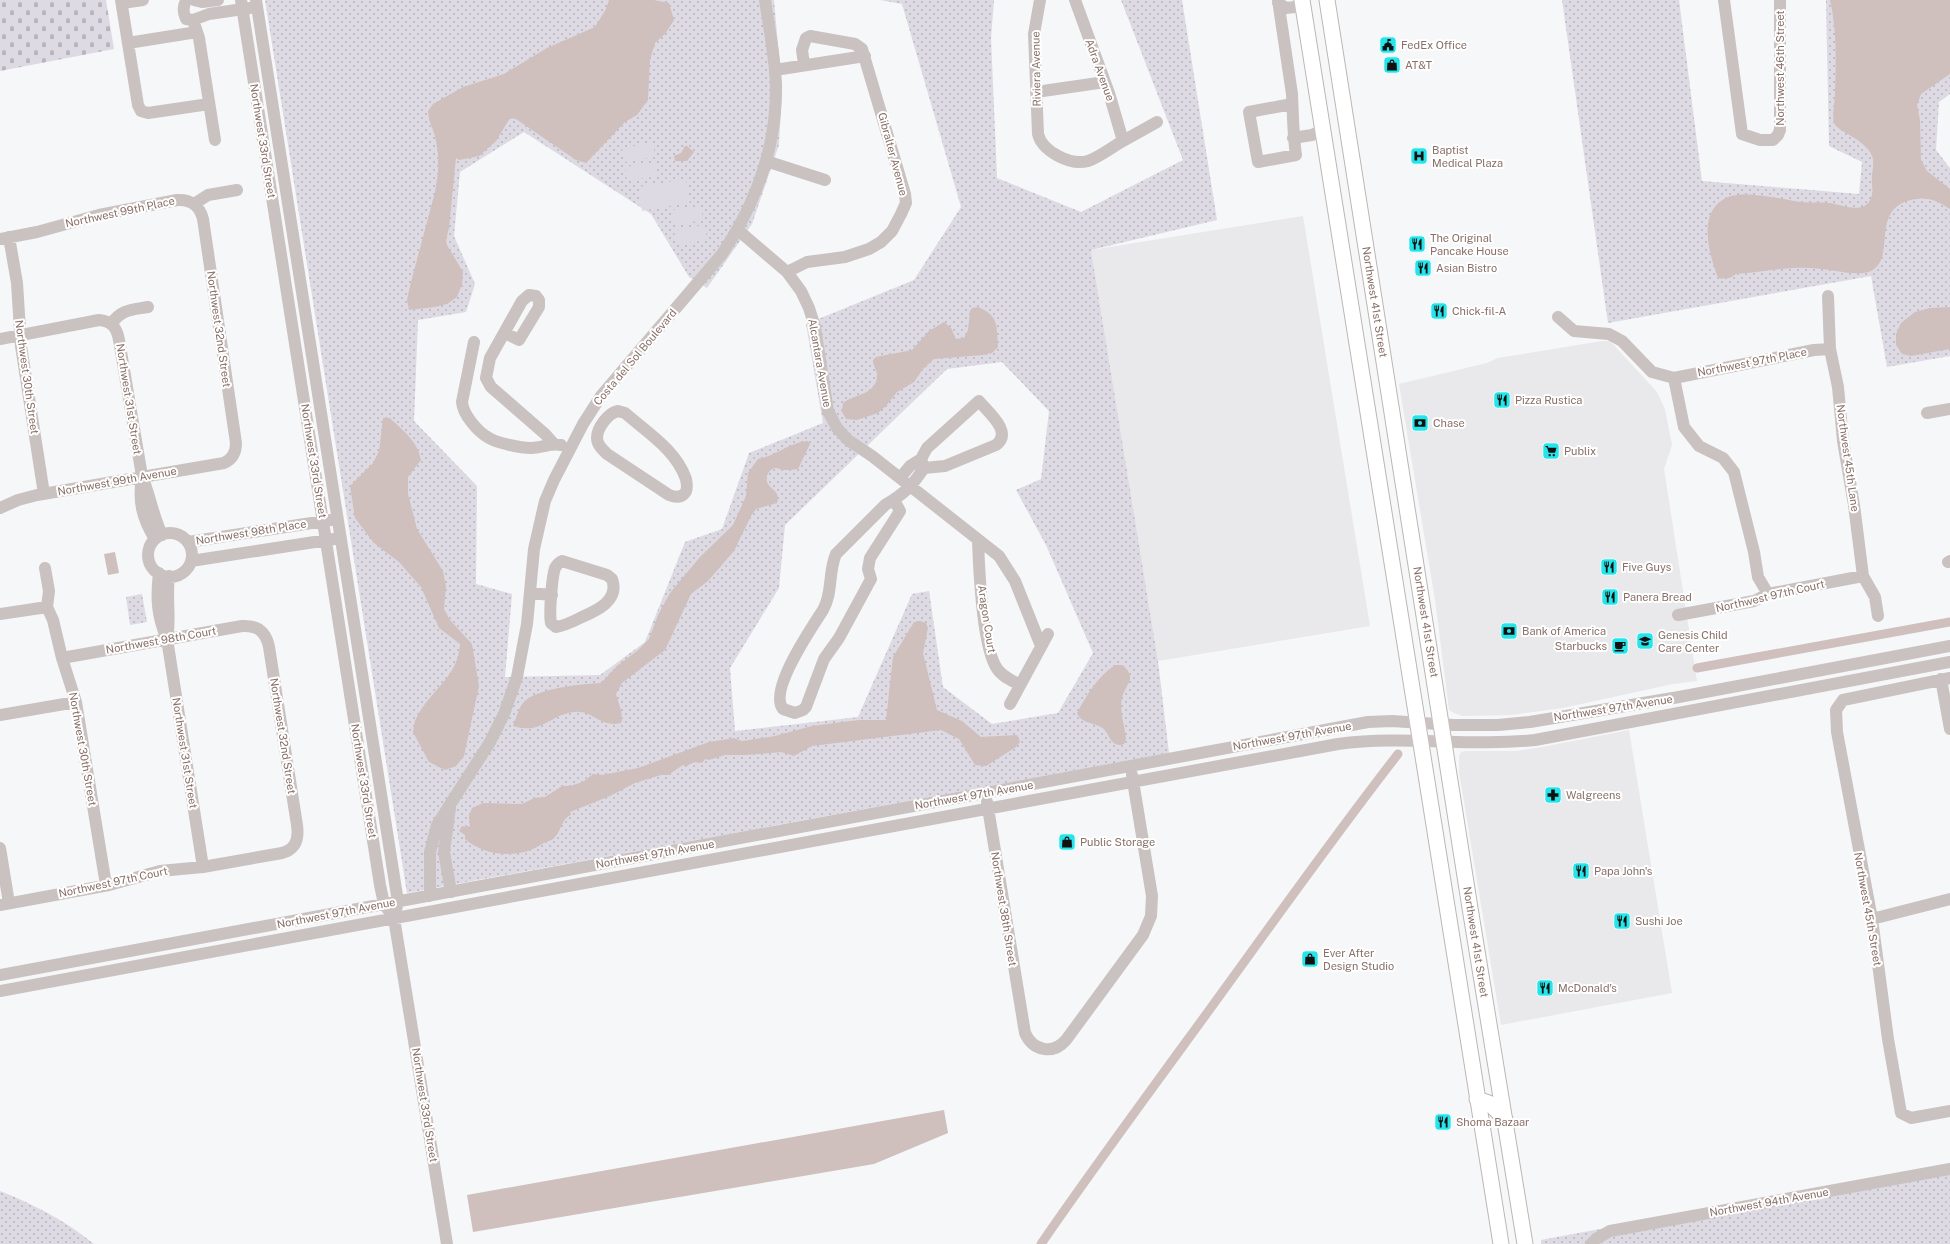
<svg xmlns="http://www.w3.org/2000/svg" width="1950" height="1244" viewBox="0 0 1950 1244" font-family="'Public Sans',sans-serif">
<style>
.built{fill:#e9e8ea}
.grass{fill:url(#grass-dots);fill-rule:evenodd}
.cemetery{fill:url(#cemetery-stones)}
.pitch{fill:#dddae3}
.water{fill:#cfc0be}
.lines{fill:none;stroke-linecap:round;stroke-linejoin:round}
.canal{stroke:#cfc0be;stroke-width:9}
.major-casing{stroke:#bdb6b3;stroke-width:17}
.minor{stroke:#c9c2c0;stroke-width:12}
.major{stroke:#fff;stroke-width:15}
.labels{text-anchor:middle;stroke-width:4;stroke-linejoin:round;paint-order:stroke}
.poi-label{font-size:11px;fill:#886f67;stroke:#fff;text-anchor:start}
.street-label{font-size:11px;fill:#886f67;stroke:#fff}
</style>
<defs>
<pattern id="grass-dots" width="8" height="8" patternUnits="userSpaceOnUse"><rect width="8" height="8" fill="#dddae3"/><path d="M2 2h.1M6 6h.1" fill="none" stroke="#b9b5bc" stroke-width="1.8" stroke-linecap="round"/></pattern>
<pattern id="cemetery-stones" width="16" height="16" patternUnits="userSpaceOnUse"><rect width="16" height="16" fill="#dddae3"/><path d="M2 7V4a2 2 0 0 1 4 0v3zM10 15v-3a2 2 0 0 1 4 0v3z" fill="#b9b5bc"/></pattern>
</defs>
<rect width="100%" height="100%" fill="#f6f7f9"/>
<!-- built -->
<path class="built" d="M1303,216L1370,626L1158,661L1091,250Z
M1602,341H1610L1657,392L1665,409L1672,445L1664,469L1697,681L1673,684L1563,708L1512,715L1462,716L1454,713L1449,710L1435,600L1399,384L1487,363L1498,358Z
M1629,730L1672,993L1501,1025L1459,772V756L1461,752L1465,751H1516L1542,747Z"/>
<!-- grass -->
<path class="grass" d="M265,0H774L782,89L779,145L752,224L707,288L689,277L651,214L524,132L460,172L454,236L475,284L466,312L418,320L414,421L477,486L476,584L512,594L505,677L600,675L645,642L685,542L722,529L749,453L823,423L806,324L914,280L961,207L902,4L880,0H994L991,38L997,178L1081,212L1183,160L1121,0H1182L1217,220L1091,250L1158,661L1169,753L407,893ZM1002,362L1049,411L1041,479L1016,490L1046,545L1093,653L1058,713L992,724L943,687L929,591L912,594L858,717L735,731L730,668L779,588L785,525L947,369Z
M1562,0H1679L1702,181L1859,194L1862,162L1829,146L1826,0H1950V94L1939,102L1936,150L1950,168V356L1887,367L1871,276L1608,323Z
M142,594L147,622L130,625L126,597Z
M1950,1164V1244H1541V1240Z
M0,1191C33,1204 66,1221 94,1244H0Z"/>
<!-- cemetery -->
<path class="cemetery" d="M0,0H106L114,49L0,71Z"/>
<!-- pitch -->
<path class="pitch" d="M653,143L655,157L624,162L622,148Z
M656,162L658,176L627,181L625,167Z
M686,179L690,202L642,211L639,187Z
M701,206L703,220L673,225L671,210Z
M705,225L707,240L676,245L674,230Z"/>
<!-- water -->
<path class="water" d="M609,0H654L669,3L674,20L665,34L655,43L650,60L648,100L637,115L625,122L586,163L576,160L516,119L510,118L496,141L479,156L459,160L456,158L449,228L446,240L447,245L463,272L462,284L457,297L447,304L435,307L409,310L407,300L410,286L435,192L438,173V153L435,136L429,119L428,111L433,104L463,87L504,74L547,48L595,27L606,9Z
M1830,0H1950V74L1921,94L1917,105L1920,120L1921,160L1927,171L1950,189V209C1936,200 1927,196 1911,200C1871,209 1895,254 1874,269C1864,278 1834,270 1821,269C1792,265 1765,272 1736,274C1730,279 1726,279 1718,278C1709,253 1695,208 1731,196C1746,191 1784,199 1800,202C1810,203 1820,202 1830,203C1842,205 1865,215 1871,198C1874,191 1871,185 1872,177C1872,171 1874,166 1873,159C1869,140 1837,132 1834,123C1832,115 1835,102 1835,93C1836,62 1837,30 1830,0Z
M685,146H687L694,152L687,161H675L674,156L681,153Z
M978,307C1000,316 996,327 998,347L992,353L983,355L934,359L923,369L914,382L897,392L886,406L878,413L857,420L846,419L842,412L843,403C854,394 877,395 877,375C877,370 873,366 873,360L876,357L912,350L929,331L944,322L951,328L956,339L964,338L968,330L970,311L972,308Z
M1950,307V349L1911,356L1902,354L1896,345V334L1901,323L1915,312L1930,308Z
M383,418H390C403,431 417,440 421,460L408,477V494L417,529L443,571L446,587L444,609L450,620L472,644L479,686L464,756L456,766L445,770L429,762L413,732C414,727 414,721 417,717C430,690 458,678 460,644L439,628L421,587L399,562L374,543L355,518L350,486L373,463L379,451Z
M808,441L810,444L798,469C793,470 787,470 782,470C780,469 778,468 776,468C770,468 765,476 767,482C771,491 781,491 777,503L756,509L751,516L734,551L708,581L691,594L665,650L622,683L616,694C618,703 624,713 621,723C600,728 593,710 574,712C549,715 542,735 513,726C516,719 518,709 523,703C535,688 583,684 601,683L617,666L637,651L649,639L658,615L670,593L700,557L733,525L746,496L748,473L758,459C776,456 790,442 808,441Z
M115,552L119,573L108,575L104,554Z
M920,621L926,623L928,628L923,653L937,710L962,721L981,737L1017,735L1020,742L1016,747L986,766L975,765L959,739L941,730L812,746L794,756L781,752L746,755H725L709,760L705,759L702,763C695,761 691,763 686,767L683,765L668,775H661L635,783L610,796L570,812L571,815C561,819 562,831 553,839C550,841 546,841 542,844C521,859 485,857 465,839V835L459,831L462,826L465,827L470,826L469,816L472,808L483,803L522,804L534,798L545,797L562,786H570L583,782L593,774L602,775L638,768L709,742L734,738L742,741L775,736L812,726L859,720H886L893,657L914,622Z
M1115,665H1123C1138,680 1125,683 1122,698C1119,710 1125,727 1126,739L1124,744C1110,749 1110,732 1101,727C1092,722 1082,724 1077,713C1086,696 1098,676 1115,665Z
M944,1110L948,1133L874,1164L473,1232L467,1195Z"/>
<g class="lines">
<!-- canal -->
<path class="canal" d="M1697,668L1950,622
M1041,1244C1087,1177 1135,1112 1183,1046C1255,948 1324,849 1398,754"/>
<defs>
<path id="major" d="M1302,0L1501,1244
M1327,0L1470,908L1525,1244
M1477,1099L1489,1103L1505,1119"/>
</defs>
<!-- major casing -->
<use href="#major" class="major-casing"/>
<!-- minor -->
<path class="minor" d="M121,0L138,105L141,111L148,113L209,104
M187,0C182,6 183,12 186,19L193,20L209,14L250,8
M194,0L202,2L218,0
M241,0L380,885L384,904L389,911
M256,0L398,902L394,918L447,1244
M1040,0L1034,34L1038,134C1042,151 1070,166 1088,161C1100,157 1112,147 1123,141L1109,93L1075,0
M1278,0L1292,94C1293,114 1293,135 1296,155L1258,162L1249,112L1292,104
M1724,0L1742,134L1760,140H1773L1778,135L1780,130V0
M122,3L143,0
M1278,3L1286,8L1295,7L1302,1L1301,0
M193,20L199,38L215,140
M128,43L197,32
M775,70L865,56
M1036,92L1105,82
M1293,138L1312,135L1323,130
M1123,141L1157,122
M766,161L825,180
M194,204L208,195L237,190
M738,230L787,272L801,291L809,308L815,327L828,411L837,428L848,440L872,456L999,556L1015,581L1041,646
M9,237L17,283L21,346L44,494
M0,239L37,232L99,215L177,200C190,199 200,206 203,219L236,443C236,452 233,459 224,463L37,495L18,500L0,508
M787,272L807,262L845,257L869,249L881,242L892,231L901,214L906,203L905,194L862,49L855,44L810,36L806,38L802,50L804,64
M1828,296L1830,349L1838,387L1843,441L1854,505L1863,576L1875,597L1878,616
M1558,317L1574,331L1609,334L1622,341L1652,372L1674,378L1814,350L1830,349
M111,324C122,309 131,310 148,307
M505,333L519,340L539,307V300L536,296L529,295L522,301L490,358L486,378L491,387L545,434L554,444
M0,339L99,320C112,321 117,328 119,340L142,476C150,495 153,516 162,535
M474,342L462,402C463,415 478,432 489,438C497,443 521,448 531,448C542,448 550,443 561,445
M1674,378L1684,427L1699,446L1723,458L1734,472L1754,552L1758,577L1768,594
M979,401C989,413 1013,432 996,445L945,466L924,468L921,459L927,448Z
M618,411L625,413C648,433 676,450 686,479C687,484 688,491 684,494C680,498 674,497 669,495L607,454C603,450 597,445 597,438C597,428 608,413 618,411Z
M1927,413L1950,409
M142,476C138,501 142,518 155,539
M900,478L910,466L921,459
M894,500L900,511L870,558L868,569L871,579L839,638L824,659L806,707L803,710L795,713L783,709C768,691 812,627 823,610C833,593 828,572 836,554L885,505C904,494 912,486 924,468
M148 555a22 22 0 1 1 44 0a22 22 0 1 1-44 0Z
M978,540C979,569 982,643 996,667C1001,676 1011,680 1020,685
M188,542L331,520
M191,561L334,539
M562,561L607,575L612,579C620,601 596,611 580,618C572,622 564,626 556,627L551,623C549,614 552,576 555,568C557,564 558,563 562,561Z
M1948,562L1950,561
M45,568L49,591L47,607L53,620L62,658L76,702L106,885
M159,573C156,598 157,616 167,639L203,867
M530,593L552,595
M0,614L47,607
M1678,615L1754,601L1768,594L1863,576
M167,639C171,618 166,598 169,576
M1950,678L1843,700L1836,710L1837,732L1872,919L1888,1039L1901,1113L1911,1118L1950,1111
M1941,679L1950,729
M1010,704L1048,634
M0,715L76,702
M987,802L1025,1033C1033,1051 1053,1055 1066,1040L1143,935L1151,916L1152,896L1132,775
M450,808L444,852L451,892
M0,848L9,903
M430,896V852L437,825L490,742L504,714L517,677L527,624L534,549L545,501L554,480L583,424L601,396L722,254C756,203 777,146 776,85C775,56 769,28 765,0
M0,905L109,885L160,871L203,867L282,853C296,849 299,839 297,825L269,647C266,632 258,625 242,626L62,658
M1872,919L1950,899
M0,975L1368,722L1392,721L1453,725H1498L1530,722L1679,697L1950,646
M0,991L1338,744C1404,735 1469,747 1535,740L1950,662
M1591,1244L1596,1239L1610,1231L1950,1169"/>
<!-- major -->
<use href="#major" class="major"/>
</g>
<!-- icons -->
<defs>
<symbol id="civic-square" viewBox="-11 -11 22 22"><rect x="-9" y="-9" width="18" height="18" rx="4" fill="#25e5ea" stroke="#fff"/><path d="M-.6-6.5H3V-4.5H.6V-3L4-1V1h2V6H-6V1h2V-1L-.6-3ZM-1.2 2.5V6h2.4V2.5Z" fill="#111"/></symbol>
<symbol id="shop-square" viewBox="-11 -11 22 22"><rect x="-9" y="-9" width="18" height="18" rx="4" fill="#25e5ea" stroke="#fff"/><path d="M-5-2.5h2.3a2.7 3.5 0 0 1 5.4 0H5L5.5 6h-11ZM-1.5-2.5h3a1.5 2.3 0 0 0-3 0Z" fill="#111"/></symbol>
<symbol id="hospital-square" viewBox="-11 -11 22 22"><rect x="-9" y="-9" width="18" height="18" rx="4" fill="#25e5ea" stroke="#fff"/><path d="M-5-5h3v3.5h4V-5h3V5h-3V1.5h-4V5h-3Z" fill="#111"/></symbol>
<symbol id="restaurant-square" viewBox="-11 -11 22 22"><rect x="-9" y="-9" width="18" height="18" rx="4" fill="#25e5ea" stroke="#fff"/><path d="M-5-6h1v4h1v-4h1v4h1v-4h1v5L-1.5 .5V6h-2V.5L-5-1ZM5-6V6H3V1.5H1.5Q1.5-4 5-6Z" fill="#111"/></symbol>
<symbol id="bank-square" viewBox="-11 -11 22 22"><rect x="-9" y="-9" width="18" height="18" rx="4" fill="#25e5ea" stroke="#fff"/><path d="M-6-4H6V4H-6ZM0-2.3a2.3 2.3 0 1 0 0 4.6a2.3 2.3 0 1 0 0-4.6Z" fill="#111"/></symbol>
<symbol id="supermarket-square" viewBox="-11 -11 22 22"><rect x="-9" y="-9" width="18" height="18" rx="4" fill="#25e5ea" stroke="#fff"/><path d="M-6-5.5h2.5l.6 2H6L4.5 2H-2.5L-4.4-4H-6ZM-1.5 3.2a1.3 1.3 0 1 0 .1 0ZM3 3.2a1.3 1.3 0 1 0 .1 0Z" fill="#111"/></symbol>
<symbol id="school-square" viewBox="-11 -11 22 22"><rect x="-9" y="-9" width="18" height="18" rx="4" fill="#25e5ea" stroke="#fff"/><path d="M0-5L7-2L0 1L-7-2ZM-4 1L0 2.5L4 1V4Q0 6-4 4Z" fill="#111"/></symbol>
<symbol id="cafe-square" viewBox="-11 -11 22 22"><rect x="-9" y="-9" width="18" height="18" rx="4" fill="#25e5ea" stroke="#fff"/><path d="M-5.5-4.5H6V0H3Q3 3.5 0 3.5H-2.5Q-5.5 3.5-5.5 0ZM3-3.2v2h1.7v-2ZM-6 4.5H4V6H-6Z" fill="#111"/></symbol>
<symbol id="pharmacy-square" viewBox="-11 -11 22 22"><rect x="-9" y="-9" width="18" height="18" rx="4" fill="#25e5ea" stroke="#fff"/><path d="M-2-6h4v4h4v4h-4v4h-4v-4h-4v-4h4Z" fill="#111"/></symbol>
</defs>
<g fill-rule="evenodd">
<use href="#civic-square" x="1378" y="35" width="20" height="20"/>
<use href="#shop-square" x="1382" y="55" width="20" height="20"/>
<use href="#hospital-square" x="1409" y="146" width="20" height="20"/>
<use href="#restaurant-square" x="1407" y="234" width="20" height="20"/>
<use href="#restaurant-square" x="1413" y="258" width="20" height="20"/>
<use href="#restaurant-square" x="1429" y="301" width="20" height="20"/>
<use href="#restaurant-square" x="1492" y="390" width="20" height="20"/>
<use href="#bank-square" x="1410" y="413" width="20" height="20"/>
<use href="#supermarket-square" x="1541" y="441" width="20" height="20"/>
<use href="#restaurant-square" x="1599" y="557" width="20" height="20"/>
<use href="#restaurant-square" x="1600" y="587" width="20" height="20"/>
<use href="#bank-square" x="1499" y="621" width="20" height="20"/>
<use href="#school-square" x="1635" y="631" width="20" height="20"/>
<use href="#cafe-square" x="1610" y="636" width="20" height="20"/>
<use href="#pharmacy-square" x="1543" y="785" width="20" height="20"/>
<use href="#shop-square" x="1057" y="832" width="20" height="20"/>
<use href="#restaurant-square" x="1571" y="861" width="20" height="20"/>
<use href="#restaurant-square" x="1612" y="911" width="20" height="20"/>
<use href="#shop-square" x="1300" y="949" width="20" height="20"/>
<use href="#restaurant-square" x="1535" y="978" width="20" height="20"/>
<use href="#restaurant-square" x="1433" y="1112" width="20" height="20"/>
</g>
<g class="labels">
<!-- poi labels -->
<g class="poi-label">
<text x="1401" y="49">FedEx Office</text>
<text x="1405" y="69">AT&amp;T</text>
<text x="1432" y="154">Baptist<tspan x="1432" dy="13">Medical Plaza</tspan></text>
<text x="1430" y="242">The Original<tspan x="1430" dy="13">Pancake House</tspan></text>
<text x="1436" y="272">Asian Bistro</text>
<text x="1452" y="315">Chick-fil-A</text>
<text x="1515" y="404">Pizza Rustica</text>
<text x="1433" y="427">Chase</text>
<text x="1564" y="455">Publix</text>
<text x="1622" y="571">Five Guys</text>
<text x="1623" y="601">Panera Bread</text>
<text x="1522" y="635">Bank of America</text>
<text x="1658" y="639">Genesis Child<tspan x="1658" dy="13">Care Center</tspan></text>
<text x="1607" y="650" text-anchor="end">Starbucks</text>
<text x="1566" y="799">Walgreens</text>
<text x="1080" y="846">Public Storage</text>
<text x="1594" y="875">Papa John's</text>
<text x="1635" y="925">Sushi Joe</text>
<text x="1323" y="957">Ever After<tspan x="1323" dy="13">Design Studio</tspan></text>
<text x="1558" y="992">McDonald's</text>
<text x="1456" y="1126">Shoma Bazaar</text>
</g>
<!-- street labels -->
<g class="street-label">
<text transform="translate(1780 68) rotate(-90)" y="4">Northwest 46th Street</text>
<text transform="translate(1036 69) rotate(-91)" y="4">Riviera Avenue</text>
<text transform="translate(1100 70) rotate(70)" y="4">Adra Avenue</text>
<text transform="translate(263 141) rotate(81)" y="4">Northwest 33rd Street</text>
<text transform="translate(893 154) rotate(75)" y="4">Gibralter Avenue</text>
<text transform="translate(120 212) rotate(-12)" y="4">Northwest 99th Place</text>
<text transform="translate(1375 302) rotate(81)" y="4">Northwest 41st Street</text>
<text transform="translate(219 329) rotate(82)" y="4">Northwest 32nd Street</text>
<text transform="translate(635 357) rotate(-50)" y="4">Costa del Sol Boulevard</text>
<text transform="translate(1752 362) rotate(-11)" y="4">Northwest 97th Place</text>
<text transform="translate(820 363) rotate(80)" y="4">Alcantara Avenue</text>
<text transform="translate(27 377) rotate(82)" y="4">Northwest 30th Street</text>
<text transform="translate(129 399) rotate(81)" y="4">Northwest 31st Street</text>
<text transform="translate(1848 458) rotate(82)" y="4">Northwest 45th Lane</text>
<text transform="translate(314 461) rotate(81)" y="4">Northwest 33rd Street</text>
<text transform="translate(117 481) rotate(-10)" y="4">Northwest 99th Avenue</text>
<text transform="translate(251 532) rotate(-9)" y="4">Northwest 98th Place</text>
<text transform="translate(1770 596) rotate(-13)" y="4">Northwest 97th Court</text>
<text transform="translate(987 619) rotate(81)" y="4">Aragon Court</text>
<text transform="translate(1426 622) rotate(81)" y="4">Northwest 41st Street</text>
<text transform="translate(161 640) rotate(-10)" y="4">Northwest 98th Court</text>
<text transform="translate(1613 708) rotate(-9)" y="4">Northwest 97th Avenue</text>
<text transform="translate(283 736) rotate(81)" y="4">Northwest 32nd Street</text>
<text transform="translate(1292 736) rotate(-10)" y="4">Northwest 97th Avenue</text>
<text transform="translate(83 749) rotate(80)" y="4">Northwest 30th Street</text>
<text transform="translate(185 753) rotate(81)" y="4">Northwest 31st Street</text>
<text transform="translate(364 781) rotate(81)" y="4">Northwest 33rd Street</text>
<text transform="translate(974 795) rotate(-10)" y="4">Northwest 97th Avenue</text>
<text transform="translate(655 854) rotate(-10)" y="4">Northwest 97th Avenue</text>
<text transform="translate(113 882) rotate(-12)" y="4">Northwest 97th Court</text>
<text transform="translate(1004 909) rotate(81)" y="4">Northwest 38th Street</text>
<text transform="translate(1868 909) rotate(80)" y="4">Northwest 45th Street</text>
<text transform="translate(336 913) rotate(-11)" y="4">Northwest 97th Avenue</text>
<text transform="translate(1476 942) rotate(81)" y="4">Northwest 41st Street</text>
<text transform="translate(425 1105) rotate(81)" y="4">Northwest 33rd Street</text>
<text transform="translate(1769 1202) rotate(-10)" y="4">Northwest 94th Avenue</text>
</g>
</g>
</svg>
